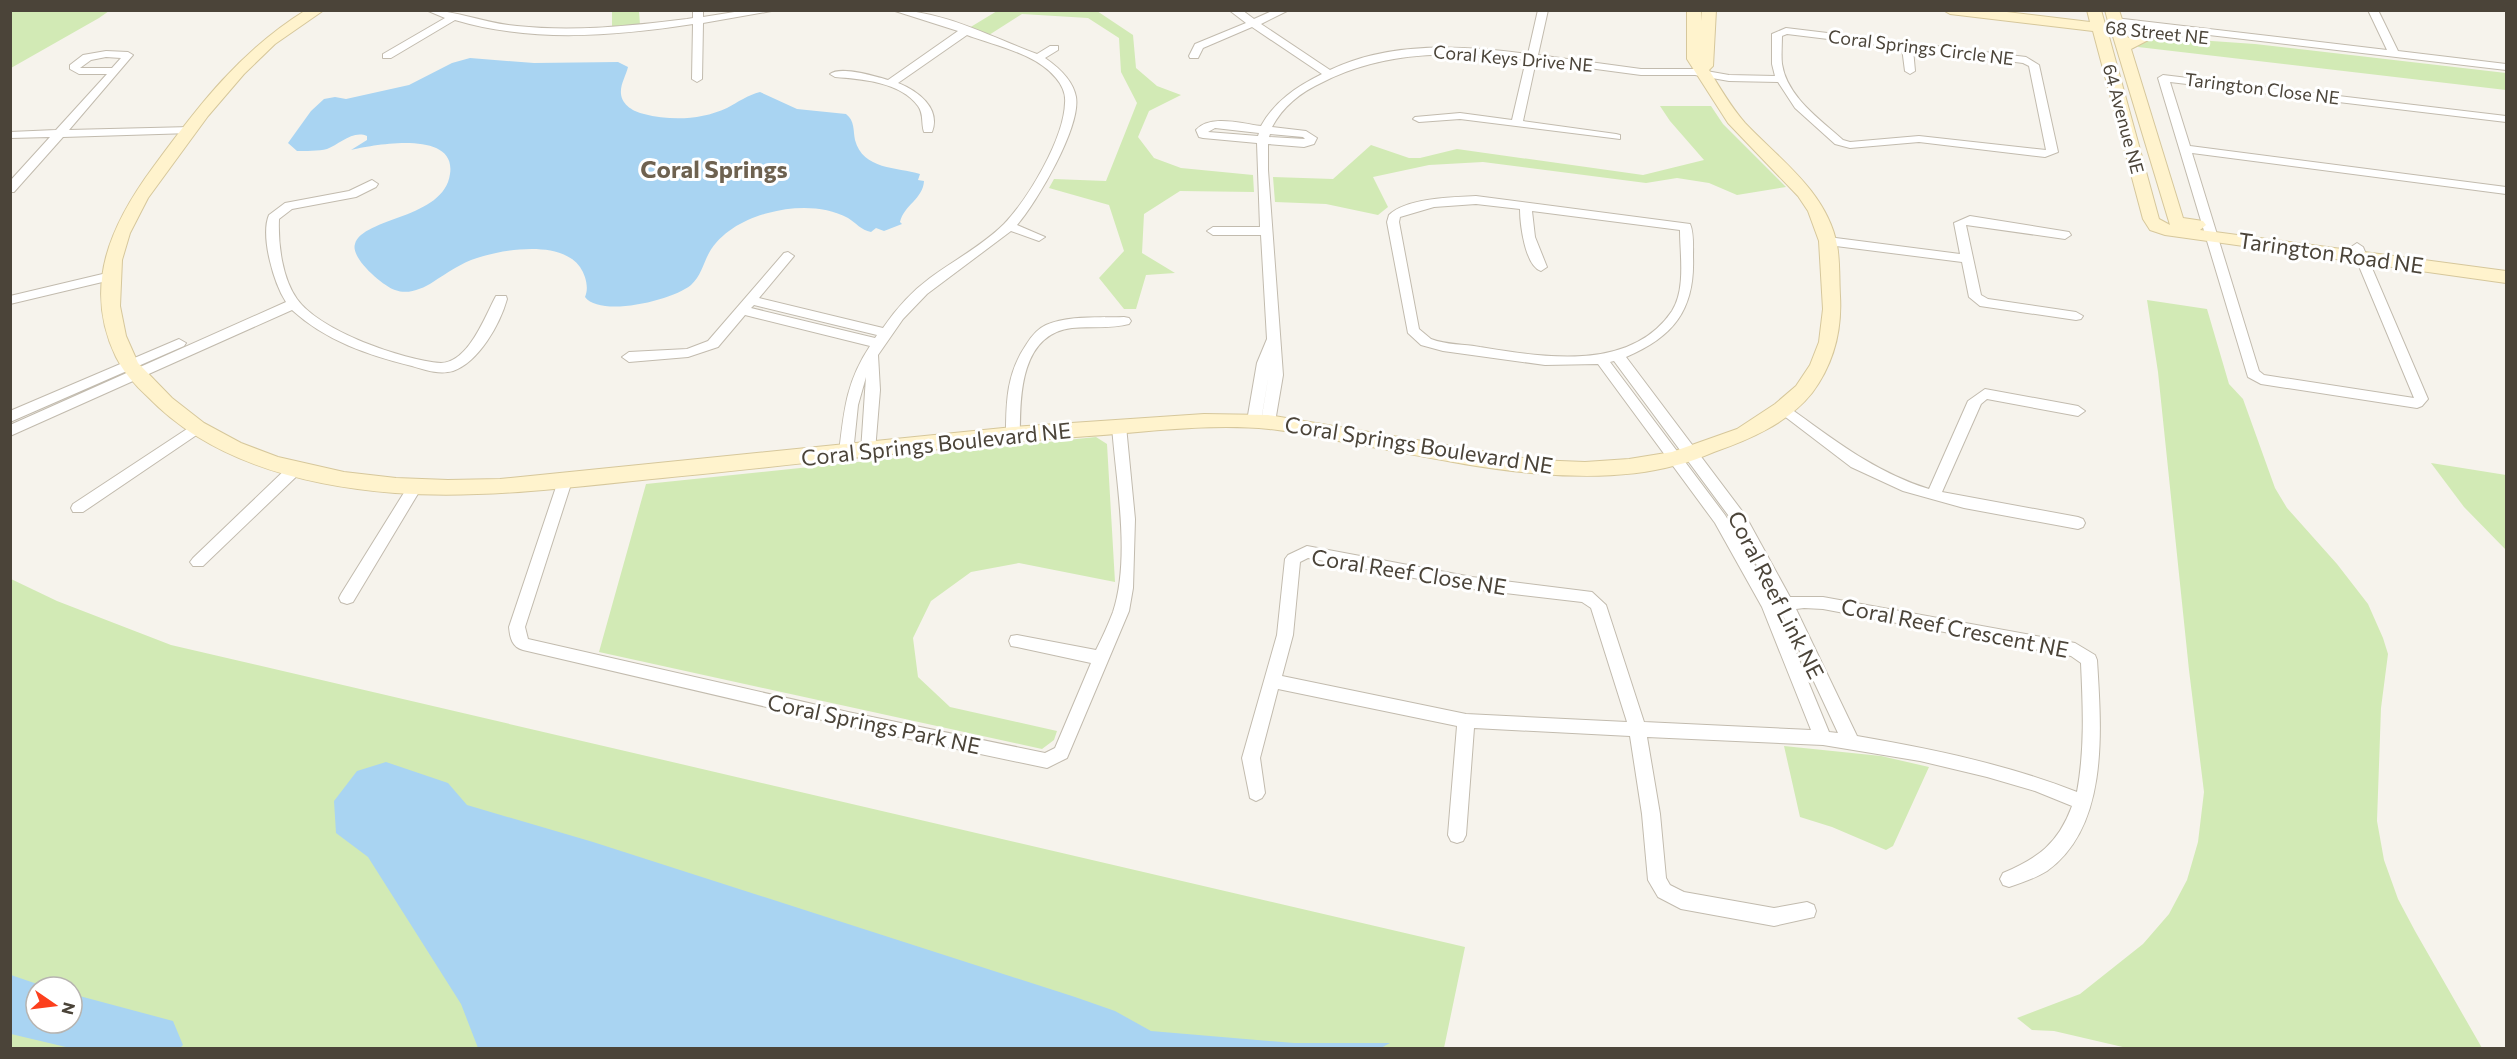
<svg xmlns="http://www.w3.org/2000/svg" width="2517" height="1059" viewBox="0 0 2517 1059" font-family="Commissioner,sans-serif">
<style>
.green{fill:#d2eab5;fill-rule:evenodd}
.water{fill:#a9d4f2}
.lines{fill:none;stroke-linecap:round;stroke-linejoin:round}
.street-casing{stroke:#c2bbae;stroke-width:2}
.secondary-casing{stroke:#d6c79b;stroke-width:2}
.street{fill:#fff;fill-rule:evenodd}
.secondary{fill:#fff3cd;fill-rule:evenodd}
.labels{text-anchor:middle;stroke-width:6;stroke-linejoin:round;paint-order:stroke}
.far-street-label{font-size:18px;fill:#4b4439;stroke:#fff}
.street-label{font-size:22px;fill:#4b4439;stroke:#fff}
.far-district-label{font-size:24px;font-weight:bold;fill:#6e6250;stroke:#fff}
</style>
<rect width="100%" height="100%" fill="#f6f3ec"/>
<!-- green -->
<path class="green" d="M10,11L11,10L109,11L99,18L11,68Z
M612,11H639L640,25L612,27Z
M997,11H1097L1133,35L1136,68L1157,86L1181,95L1149,111L1138,137L1154,158L1181,168L1253,175L1254,192L1180,191L1144,214L1142,253L1175,273L1146,275L1136,309H1124L1099,278L1124,251L1109,205L1049,188L1054,179L1106,181L1137,103L1121,72L1119,38L1088,18L1022,14L989,35L969,28Z
M2154,37L2255,44L2506,73V90L2138,47L2142,39Z
M1660,106H1711L1723,124L1786,187L1737,195L1709,183L1677,178L1646,183L1483,162L1429,165L1373,177L1388,207L1378,215L1326,204L1275,202L1273,177L1333,179L1371,145L1409,158H1420L1457,149L1643,175L1704,160L1670,121Z
M2147,300L2207,309L2229,384L2243,399L2275,488L2287,508L2337,564L2368,604L2383,638L2388,654L2381,708L2377,821L2384,860L2398,899L2415,931L2482,1048H2127L2054,1031L2032,1030L2017,1018L2080,994L2143,944L2169,914L2187,880L2198,842L2204,792L2189,670L2158,372Z
M1096,437L1107,444L1115,582L1019,563L971,572L931,601L913,638L918,677L950,707L1057,731L1054,740L1042,749L599,652L646,484Z
M2431,463L2506,475V550L2464,507Z
M11,579L57,601L171,645L1465,947L1444,1048H11ZM36,987H72V1023H36Z
M1784,746L1881,756L1929,767L1893,846L1886,850L1832,827L1800,817Z"/>
<!-- water -->
<path class="water" d="M470,58L534,63L618,62L628,67C626,76 620,84 621,94C622,105 634,112 644,114C671,121 701,120 727,108C738,102 748,95 760,92L797,109L846,114C855,121 853,130 855,140C863,170 897,167 920,174L918,180L924,181C923,199 904,205 900,222L902,224L884,231L876,228L871,232C861,230 856,223 848,218C824,205 793,206 768,213C745,219 721,232 709,253C703,264 701,276 691,285C673,300 601,318 585,297C589,288 586,276 580,267C561,240 504,249 477,258C461,263 447,273 433,282C422,289 408,295 395,290C383,286 350,258 355,244C363,217 444,219 450,174C457,129 373,145 351,150L367,140V136C352,130 339,145 327,149C319,151 305,151 297,151L288,143L311,111L324,99L335,97L346,99L409,85L452,63Z
M386,762L448,783L467,805L593,842L1075,997L1115,1011L1151,1031L1294,1043H1390L1381,1048H478L461,1004L368,857L336,833L334,801L357,771Z
M11,975L46,987H36V1023H72V994L173,1021L183,1045L180,1048H70L11,1034Z"/>
<g class="lines">
<defs>
<path id="street" d="M426,10C457,10 486,24 517,26C574,32 631,26 687,19L693,18V10H703V17L747,10H777L703,23L702,79L697,82L692,79L693,24C615,36 532,43 455,20L391,58H383V54L445,18Z
M892,10C942,10 991,37 1037,54L1050,46H1058V50L1045,58C1058,67 1073,80 1076,97C1081,127 1037,202 1017,225L1045,237L1039,241L1011,231L927,294L903,319L878,355L880,390L875,451L868,456L861,451L866,377L858,405L853,453L846,458L839,453C844,411 846,382 870,346L745,315L718,347L688,357L629,362L622,357L629,352L687,349L708,341L784,253L788,252L794,256L759,298L883,328C896,309 911,292 930,278C954,260 982,246 1004,224C1028,199 1064,139 1065,103C1066,94 1062,85 1056,78C1035,53 996,46 967,35L898,83C918,91 941,108 932,132H924C921,123 924,114 918,106C901,82 861,79 835,77L830,74C840,66 875,76 888,80L958,31ZM754,305L877,335L875,338L751,308Z
M1229,10H1242L1254,19L1274,10H1289L1261,24L1330,70C1390,41 1463,45 1528,54L1538,10H1548L1538,55L1641,69H1695L1729,75L1775,76L1772,64V34L1786,28L2026,57L2039,65L2058,152L2045,157L1919,142L1850,148L1835,144L1795,108L1778,82L1729,81L1695,75H1641L1536,61L1523,121L1616,134L1620,135V139L1460,119L1419,122L1413,119L1415,117L1460,113L1512,120L1526,60C1456,51 1387,50 1323,82C1301,92 1283,106 1272,127L1306,131L1317,138L1314,144L1304,147L1268,144V170L1283,375L1275,422L1268,427L1261,422L1269,373L1261,421L1254,426L1247,421L1257,363L1267,339L1261,235H1213L1207,231L1213,227H1260L1257,143L1203,138L1199,137L1196,130C1210,114 1243,124 1261,126C1275,101 1296,87 1322,74L1252,27L1203,48L1198,58H1190L1189,56L1195,44L1246,23ZM1787,34L1902,48L1905,71L1910,74L1915,71L1913,49L2023,63L2029,66L2046,150L1919,136L1850,142L1843,140C1820,119 1787,97 1782,64C1781,55 1782,45 1782,36ZM1215,128L1259,133L1258,136L1208,132ZM1270,134L1303,137L1305,139L1269,137Z
M2368,10H2378L2398,51L2506,64V70L2115,24L2110,21L2115,18L2387,50Z
M106,51L128,52L133,55L69,130L191,127L197,130L191,133L63,137L14,192H10V181L50,137L10,138V132L56,130L107,74H79L70,69V65L83,55ZM106,57L121,58L112,68H80L91,60Z
M2163,75L2506,116V122L2170,82L2190,146L2506,187V194L2192,153L2259,371L2264,375L2414,398L2351,247L2357,243L2363,247L2428,399L2422,406L2417,408L2261,384L2248,377L2158,78Z
M372,180L378,184L376,187L356,197L292,209L279,219C278,244 282,278 297,299C320,331 402,360 441,363C469,362 485,316 496,296H506L507,299C500,324 479,362 453,371C439,375 425,370 412,366C368,355 326,341 292,310L10,436V425L286,302C274,284 260,236 269,215L285,203L349,191Z
M1476,196L1690,224C1694,233 1693,247 1693,257C1695,309 1674,337 1626,357L1745,515L1790,597H1823L2075,643L2095,655L2097,660C2101,727 2110,826 2047,871C2036,878 2021,883 2009,887L2003,885L2000,879L2003,873C2038,858 2058,844 2072,806L2035,791L1987,777L1920,761L1823,745L1647,737L1660,814L1666,878L1670,885L1684,892L1774,908L1807,902L1814,905L1816,911L1814,917L1774,926L1681,909L1658,897L1648,880L1642,814L1630,736L1474,728L1466,835L1463,841L1457,843L1451,841L1448,835L1457,726L1278,689L1260,758L1265,793L1262,798L1256,801L1250,798L1242,758L1277,635L1285,559L1288,555L1307,546L1472,577L1592,592L1606,605L1644,722L1811,730L1762,607L1715,523L1598,364L1545,365L1443,351L1421,345L1408,333L1387,222L1389,215C1406,198 1453,197 1476,196ZM1476,204L1520,209C1520,224 1525,266 1541,271L1547,267L1535,237L1532,211L1680,230C1680,255 1686,289 1672,311C1630,373 1542,357 1480,347C1464,344 1446,345 1431,339L1419,329L1399,222L1400,217L1434,207ZM1614,361L1734,523L1775,599L1725,515L1610,362ZM1308,558L1472,589L1582,602L1591,608L1627,722L1466,714L1282,676L1293,635L1300,562ZM1804,608L1823,609L2071,656L2081,663C2083,707 2085,749 2077,792C2006,764 1932,749 1857,736L1796,609ZM1779,611H1781L1838,733L1829,732Z
M1970,216L2069,232L2071,235L2065,239L1966,225L1981,295L1988,299L2076,312L2083,316L2081,319L2076,320L1980,306L1969,297L1962,262L1828,245L1822,241L1828,237L1960,254L1954,223Z
M111,272L117,276L115,279L10,304V296Z
M1124,317L1129,318L1131,321L1129,324C1111,329 1091,326 1072,328C1021,334 1020,394 1020,434L1013,439L1008,438L1006,434C1006,401 1007,373 1026,345C1031,337 1037,329 1046,325C1069,315 1099,318 1124,317Z
M179,339L186,343L184,346L10,422V411Z
M1985,389L2078,406L2085,411L2078,416L1987,399L1981,404L1942,492L2078,517L2083,519L2085,523L2083,527L2078,529L1964,508L1903,491L1851,467L1775,409L1777,406H1787C1833,439 1874,472 1929,489L1968,401Z
M1119,421L1126,426L1135,519L1133,588L1129,611L1067,758L1047,768L848,726L523,650C512,647 510,638 509,627L558,481L565,476L572,481L525,627L528,639L848,712L1045,753L1055,748L1091,663L1017,647L1011,646L1009,641L1011,636L1017,635L1096,650C1102,638 1108,625 1113,612C1131,557 1116,483 1112,426Z
M196,423L201,424L203,428L201,432L83,512H73L71,508L73,504Z
M294,465L299,466L301,470L299,474L203,566H193L190,562L193,558L289,466Z
M415,482L422,487L353,602L347,604L341,602L339,598L341,594L410,483Z"/>
<path id="secondary" d="M306,10H324L275,44L244,74L208,116L148,198L130,233L122,260L120,306L126,336L138,363L172,398L204,423L241,443L278,457L344,472L396,478L448,480L500,479L1013,427L1204,414L1268,415L1535,460L1585,462L1629,459L1672,452L1737,429L1775,404L1796,386L1810,365L1819,342L1823,309L1819,241L1808,211L1798,196L1728,123L1687,59V10H1701V21L1702,10H1716L1713,66L1709,70C1720,88 1731,107 1745,123C1779,159 1827,192 1837,245C1840,261 1839,279 1840,296C1842,331 1833,365 1812,393C1788,423 1749,440 1714,452C1702,457 1690,462 1677,465C1571,494 1440,458 1333,440C1312,436 1290,431 1269,429C1210,423 1148,432 1089,436C943,446 798,465 652,479C566,488 481,499 395,493C306,486 212,463 148,397C135,385 124,373 116,357C82,286 111,224 154,166C199,105 240,51 306,10Z
M1943,10H1990L2090,22L2087,10H2101L2105,24L2109,25L2105,10H2119L2128,38L2144,31H2154L2156,34L2154,37L2131,49L2183,218L2203,221L2206,225L2200,230L2506,271V283L2165,235L2150,230L2143,219L2093,31L1950,14ZM2108,33H2112L2170,225L2159,219Z"/>
</defs>
<!-- street casing -->
<use href="#street" class="street-casing"/>
<!-- secondary casing -->
<use href="#secondary" class="secondary-casing"/>
<!-- street -->
<use href="#street" class="street"/>
<!-- secondary -->
<use href="#secondary" class="secondary"/>
</g>
<g class="labels">
<!-- far-street labels -->
<g class="far-street-label">
<text transform="translate(2157 33) rotate(6)" y="6">68 Street NE</text>
<text transform="translate(1921 48) rotate(7)" y="6">Coral Springs Circle NE</text>
<text transform="translate(1513 59) rotate(5)" y="6">Coral Keys Drive NE</text>
<text transform="translate(2262 89) rotate(7)" y="6">Tarington Close NE</text>
<text transform="translate(2123 119) rotate(75)" y="6">64 Avenue NE</text>
</g>
<!-- street labels -->
<g class="street-label">
<text transform="translate(2331 253) rotate(8)" y="8">Tarington Road NE</text>
<text transform="translate(936 444) rotate(-6)" y="8">Coral Springs Boulevard NE</text>
<text transform="translate(1419 445) rotate(9)" y="8">Coral Springs Boulevard NE</text>
<text transform="translate(1409 572) rotate(9)" y="8">Coral Reef Close NE</text>
<text transform="translate(1776 595) rotate(63)" y="8">Coral Reef Link NE</text>
<text transform="translate(1955 628) rotate(11)" y="8">Coral Reef Crescent NE</text>
<text transform="translate(874 724) rotate(12)" y="8">Coral Springs Park NE</text>
</g>
<!-- far-district labels -->
<g class="far-district-label">
<text x="714" y="178">Coral Springs</text>
</g>
</g>
<!-- border -->
<rect width="2517" height="1059" fill="none" stroke="#4b4439" stroke-width="24"/>
<!-- north arrow -->
<g transform="translate(54 1005) rotate(104)"><circle r="28" fill="#ffffff" stroke="#b7b4b0" stroke-width="1.5"/>
<path d="M0-4.5L10 22L0 15L-10 22Z" fill="#fc3f1d"/>
<text y="-9" font-size="16" font-weight="bold" text-anchor="middle" fill="#4b4439">N</text>
</g>
</svg>
